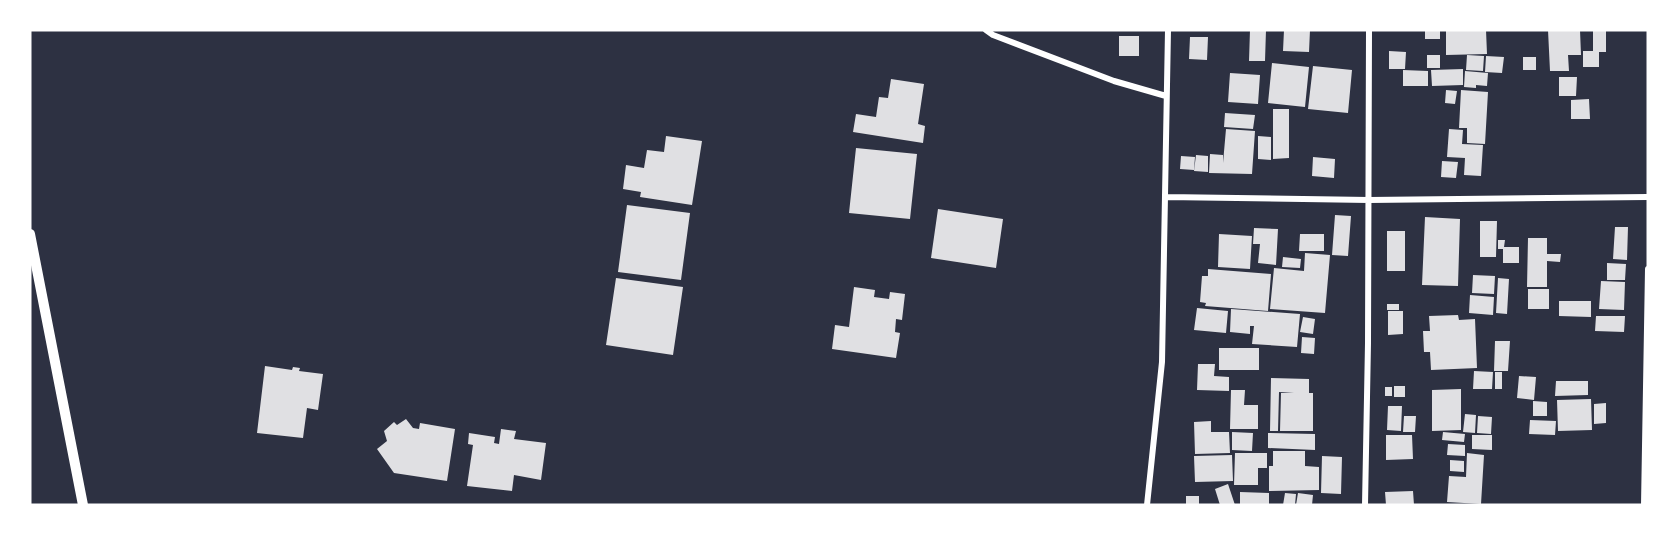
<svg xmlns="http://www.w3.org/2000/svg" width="1678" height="535" viewBox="0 0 1678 535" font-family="Signika,sans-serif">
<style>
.building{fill:#e0e0e3}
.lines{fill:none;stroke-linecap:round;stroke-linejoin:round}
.minor{stroke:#fff;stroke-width:6}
.tertiary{stroke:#fff;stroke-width:10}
</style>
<rect width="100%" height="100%" fill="#2d3142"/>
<!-- building -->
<path class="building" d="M1250,30H1266L1265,61H1249Z
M1284,30H1310L1309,52L1283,51Z
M1425,30H1440V39H1425Z
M1446,30H1486L1487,54L1446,55Z
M1548,30H1580L1581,55H1568L1569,71H1550Z
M1593,30H1606V52H1599V67H1583V51H1593Z
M1119,36H1139V56H1119Z
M1190,37H1208L1207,60L1189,59Z
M1389,51L1406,52L1405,69H1389Z
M1427,55H1440V68H1427Z
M1467,55L1484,56L1483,71L1466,70Z
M1486,56L1504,57L1502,73L1485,72Z
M1523,57H1536V70H1523Z
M1272,63L1309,67L1305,107L1268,103Z
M1313,66L1352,70L1348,113L1308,109Z
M1463,69V85L1432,86L1431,70Z
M1403,70L1428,71V86H1403Z
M1465,71L1488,73L1487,86L1476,85V88L1464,87Z
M1230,73L1260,75L1258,104L1228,102Z
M1559,77H1577L1576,96H1559Z
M891,79L924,84L918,124L925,126L923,143L853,132L856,114L876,117L879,97L888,98Z
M1446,90L1457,91L1455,104L1445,103Z
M1461,90L1488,92L1485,144L1467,143V128H1459Z
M1589,99L1590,119H1571V100Z
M1273,109H1289V158L1273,159Z
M1225,113L1255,115L1253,129L1224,127Z
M1226,129L1255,131L1252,174L1209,173L1210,154L1223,155V163Z
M1449,129L1463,130L1462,144L1483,145L1481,176L1464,175L1465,158L1447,157Z
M666,136L702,141L692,205L640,197L641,192L623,189L626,165L644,168L647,150L664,152Z
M1258,136L1271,137V160L1258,159Z
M856,148L917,154L910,219L849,213Z
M1196,155L1208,156V172L1194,171Z
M1181,156L1195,157L1194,170L1180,169Z
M1313,157L1335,159L1334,178L1312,176Z
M1442,161L1458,162L1456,178L1441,177Z
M627,205L690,213L681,280L618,272Z
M938,209L1003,219L996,268L931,258Z
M1335,215L1351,216L1348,256L1332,255Z
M1425,217L1460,219L1458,286L1422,285Z
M1480,221H1497L1496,257H1480Z
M1615,227H1628L1627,260L1613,259Z
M1254,228L1278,229L1276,265L1258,263L1260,244H1253Z
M1387,231H1405V271H1387Z
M1219,234L1252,236L1250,269L1218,267Z
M1300,234H1324V251H1299Z
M1528,238H1547V254H1561L1560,262L1547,261V287H1527Z
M1498,240H1505L1504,247H1519V263H1503V249H1498Z
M1305,253L1330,255L1325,313L1270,309L1274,268L1304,271Z
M1283,257L1301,259L1300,268L1282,267Z
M1607,263L1626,264L1625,280H1607Z
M1208,269L1271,274L1268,311L1205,306L1206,303L1200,302L1202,276H1208Z
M1473,275L1495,276L1494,294L1472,293Z
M616,278L683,287L673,355L606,345Z
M1498,278L1509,279L1507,314L1496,313Z
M1601,281L1625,282L1624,310L1599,309Z
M854,287L875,290L874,297L889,299L890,292L905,294L902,320L896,319L895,332L900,333L896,358L832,349L835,325L849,327Z
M1528,289H1549V309H1528Z
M1470,295L1494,297L1493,315L1469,313Z
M1559,301H1591V317L1559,316Z
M1387,304H1399V310H1387Z
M1197,308L1228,311L1226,333L1194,330Z
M1231,309L1300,314L1297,347L1252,344L1254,326H1250V334L1230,332Z
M1388,311H1403V334L1388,335Z
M1458,315L1459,320L1475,319L1477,368L1431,370L1430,352H1424L1423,331H1430L1429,316Z
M1596,316H1625L1624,332L1595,331Z
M1303,317L1315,319L1313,334L1300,332Z
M1302,337L1315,338L1314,354L1301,353Z
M1495,341H1510L1508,371H1494Z
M1219,348H1259V370H1219Z
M1198,364H1215L1214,376L1229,377V391L1197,390Z
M265,366L292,370L293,367L300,368L299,371L323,374L318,410L307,408L303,438L257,433Z
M1474,371L1493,372L1492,389H1473Z
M1495,372H1502V389H1495Z
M1519,376L1536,377L1534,400L1517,398Z
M1271,378L1309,379V393H1313V431H1280L1281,393H1294L1279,392L1278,431H1270Z
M1556,381H1588V395L1555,396Z
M1394,386H1405V397H1394Z
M1385,387H1392V396H1385Z
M1461,389V430L1432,431V390Z
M1231,390H1245L1244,405H1258V429H1230Z
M1591,399L1592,430L1558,431L1557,400Z
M1533,401L1547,402V416H1533Z
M1606,403V423L1594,424V404Z
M1388,406H1402L1401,431L1387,430Z
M1465,414L1476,415L1475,433L1463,432Z
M1404,416H1416L1415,432H1403Z
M1478,416L1492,417L1491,434L1477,433Z
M406,419L413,428L419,429L420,423L455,429L447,481L394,473L377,449L387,441L384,431L394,422L397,425Z
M1530,420L1556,421L1555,435L1529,434Z
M1211,421V432H1229L1230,453L1195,454L1194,422Z
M501,429L516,431L514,439L546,443L541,480L514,475L512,491L467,486L473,445L468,444L469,433L495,437L494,443L499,444Z
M1232,432L1253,433L1252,451L1232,450Z
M1443,432L1465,434L1464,442L1442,440Z
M1268,433L1315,434V450L1268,448Z
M1386,435H1412L1413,459L1386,460Z
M1472,435H1492V450L1472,449Z
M1448,444L1465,445V456L1447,455Z
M1273,451H1305V466L1319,467V490L1269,491V466H1273Z
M1235,453H1267V468H1258V485H1234Z
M1467,453L1484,455L1481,504L1447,502L1449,476L1466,477Z
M1232,455L1233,481L1195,482L1194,456Z
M1322,456L1342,457L1341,494L1321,493Z
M1450,460L1464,461V472L1450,471Z
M1228,484L1235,505H1220L1215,489Z
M1413,491L1414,505H1386L1385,492Z
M1240,492L1269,493V505H1240Z
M1285,493L1296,494L1295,505H1283Z
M1298,493L1313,495L1312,505H1296Z
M1186,496H1199V505H1186Z"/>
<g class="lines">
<!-- minor -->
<path class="minor" d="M986,30L993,35L1114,81L1166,96
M1166,197L1369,200L1648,197
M1147,505L1162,362L1168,30
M1365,505L1368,343L1369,30
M1644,505L1648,269"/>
<!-- tertiary -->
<path class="tertiary" d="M30,234L83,505"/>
</g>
<!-- border -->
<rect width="1678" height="535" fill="none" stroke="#ffffff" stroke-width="63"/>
</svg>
